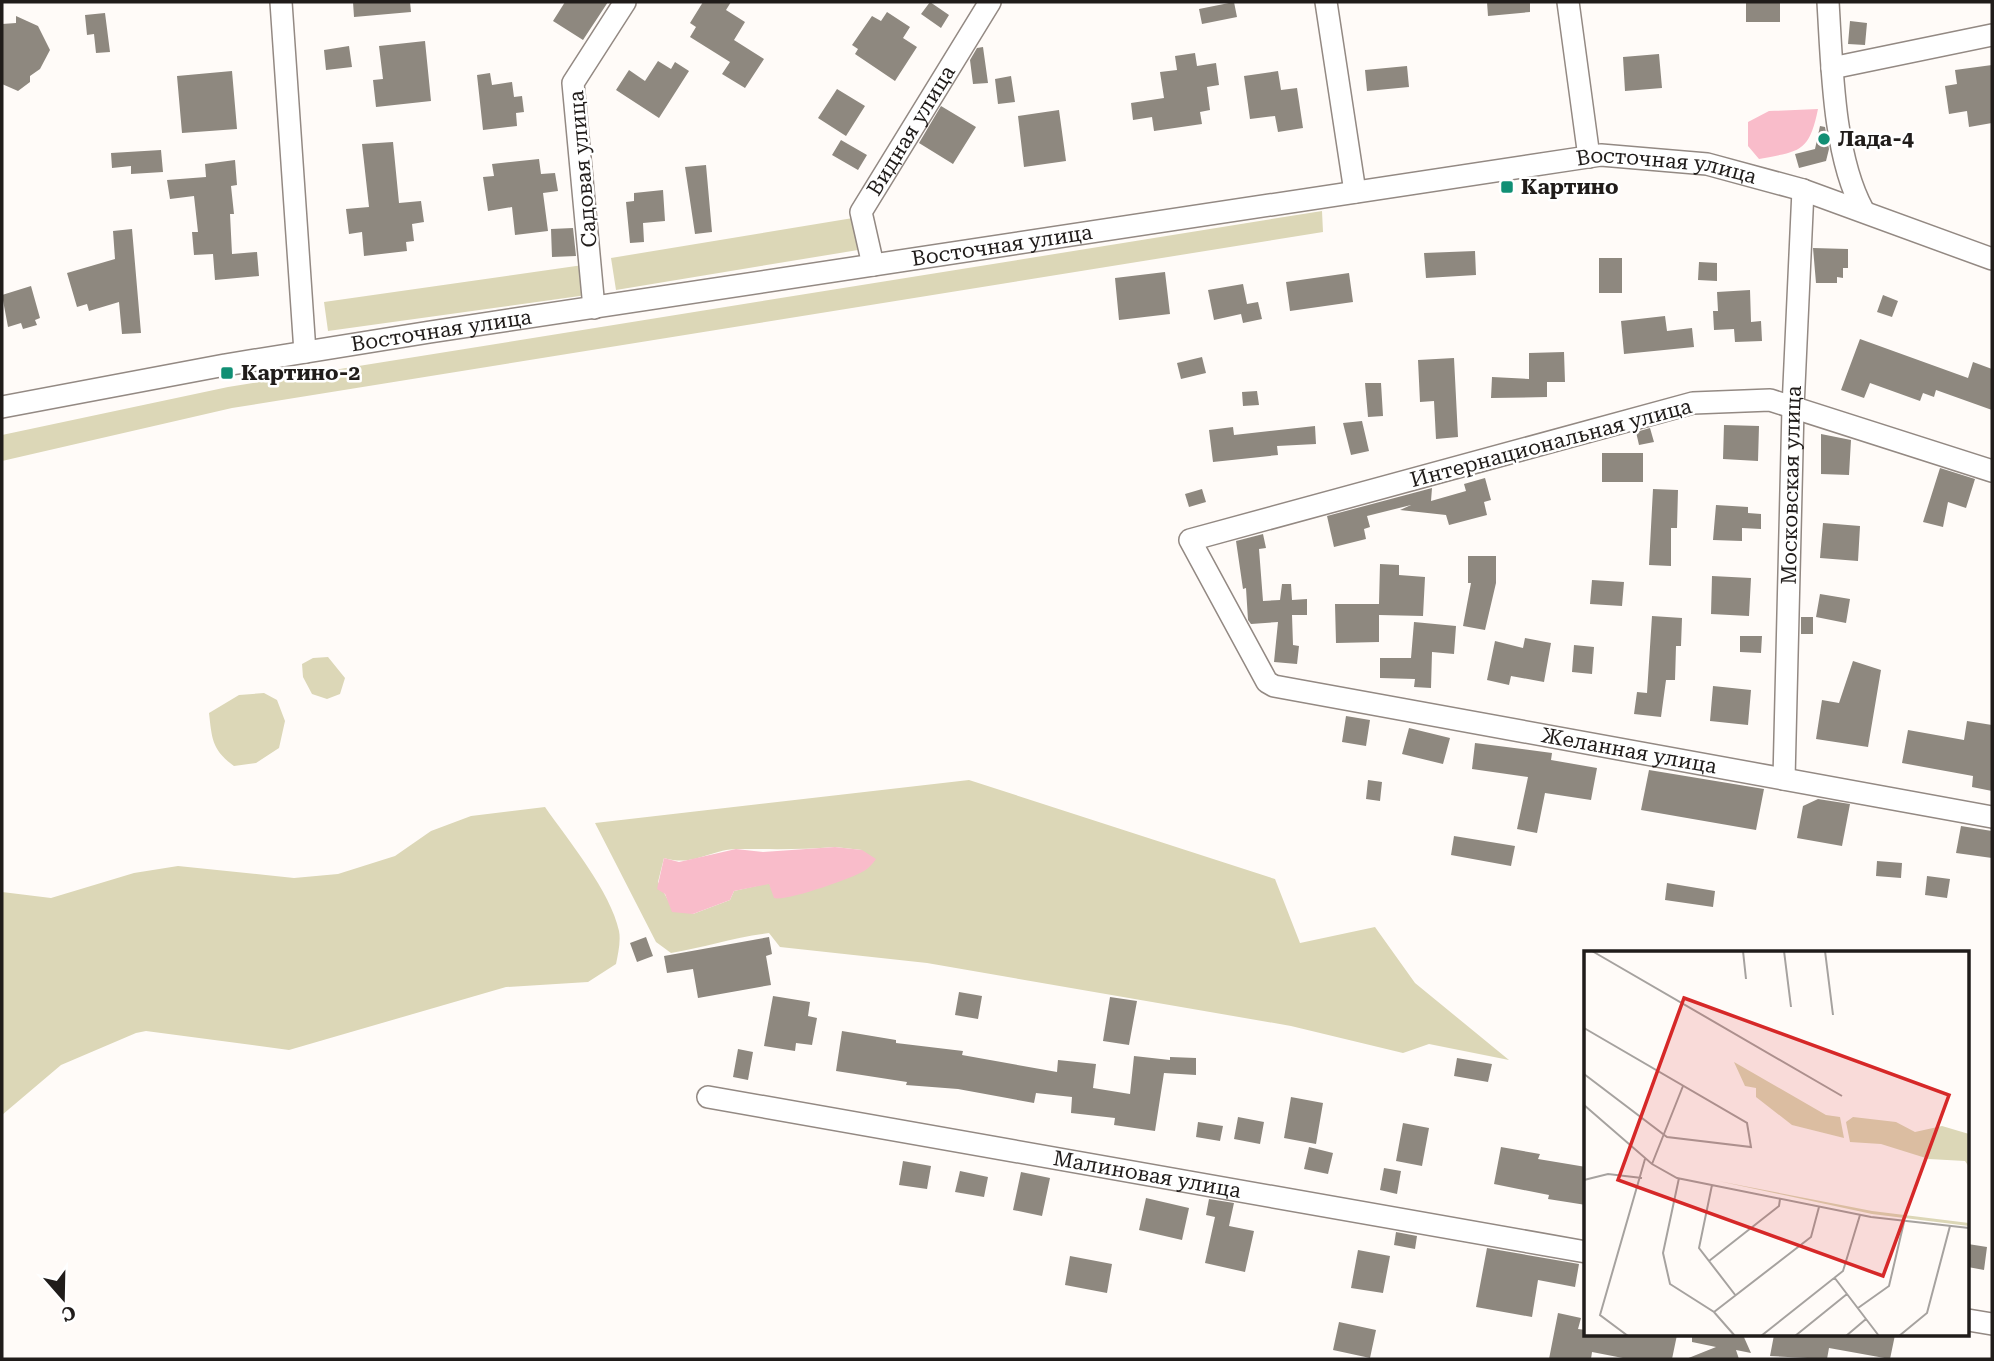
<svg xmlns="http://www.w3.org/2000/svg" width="1994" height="1361" viewBox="0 0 1994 1361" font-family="'Roboto Serif',serif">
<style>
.green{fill:#dcd7b7;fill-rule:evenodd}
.water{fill:#f9bcca}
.building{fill:#8e887f}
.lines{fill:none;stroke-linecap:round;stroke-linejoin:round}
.minor-casing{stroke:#938983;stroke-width:24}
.minor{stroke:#fff;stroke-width:21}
.poi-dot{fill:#118f74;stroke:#fff;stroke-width:2.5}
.labels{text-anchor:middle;stroke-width:5;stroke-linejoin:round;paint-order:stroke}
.street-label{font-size:21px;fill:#201c1a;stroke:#fff}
.poi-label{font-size:21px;font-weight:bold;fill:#201c1a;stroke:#fff;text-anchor:start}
.inset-road{fill:none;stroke:#a6a29f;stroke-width:2}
.view{fill:#d62828;fill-opacity:0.15;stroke:#d62828;stroke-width:3.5}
.inset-edge{fill:none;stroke:#201c1a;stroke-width:3.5}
</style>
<rect width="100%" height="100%" fill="#fffbf8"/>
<!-- green -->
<path class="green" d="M1322,211L1323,232L232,408L2,461V435L228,387Z
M853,218L858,250L616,290L611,258Z
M583,265L587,295L328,331L324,302Z
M328,657L345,678L340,694L327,699L312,694L303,677L302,664L313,658Z
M264,693L277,700L285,721L279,748L256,763L234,766C212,750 212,739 209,713L239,695Z
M969,780L1275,879L1300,943L1375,927L1415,983L1509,1060L1429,1044L1403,1053L1291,1026L927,963L780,947L769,933C735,937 705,947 671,953L656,942L595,823ZM835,847L862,850C832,892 824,889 774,891L769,883L734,891L730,900L693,914L669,902L658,882L664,858C695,867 710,849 738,849C771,849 802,850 835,847Z
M545,807C568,840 611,892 619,931C621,941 618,954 616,964L588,982L506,987L289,1050L146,1031L136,1033L61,1065L2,1115V892L51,898L134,873L178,866L294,878L338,874L395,856L431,831L471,816Z"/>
<!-- water -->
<path class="water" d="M1818,109C1809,153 1800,151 1759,159L1748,146V122L1769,111Z
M835,847L862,850L876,859C873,863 869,868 864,871C853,878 785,902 774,898L769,884L734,891L730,900L693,914L672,912L665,894L657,889L664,858L679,862L736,849L763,852Z"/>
<!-- building -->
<path class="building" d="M353,2H410L411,12L354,17Z
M565,2H608L583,40L553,21Z
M703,2H731L726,10L745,22L734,40L764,59L745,88L722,74L730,62L690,37L696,27L690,23Z
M930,2L949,15L941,28L921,14Z
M1234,2L1237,17L1202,24L1199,9Z
M1487,2H1530V12L1488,16Z
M1746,2H1780V22H1746Z
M887,12L910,27L903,38L917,47L895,81L855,54L858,49L852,45L872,16L881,21Z
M105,13L110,52L96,53L94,34L87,35L85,15Z
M16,16L38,26L50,50L40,69L30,76V82L18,91L2,84V24L16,23Z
M1850,21L1867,23L1865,45L1848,44Z
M425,41L431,101L376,107L373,80L383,79L379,46Z
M349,46L352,67L326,70L324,50Z
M983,47L988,83L973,84L970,60L977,48Z
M1195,53L1197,66L1216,63L1219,85L1207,87L1210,110L1200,112L1202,124L1154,131L1152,117L1133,120L1131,103L1164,98L1160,72L1177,70L1175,56Z
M1659,54L1662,88L1625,91L1623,57Z
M658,61L671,69L675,62L689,71L659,118L616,90L629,70L645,81Z
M1992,65V123L1969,127L1967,111L1949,114L1945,86L1957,84L1955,70Z
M1407,66L1409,87L1367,91L1365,70Z
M232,71L237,129L182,133L177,76Z
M1278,71L1281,90L1297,88L1303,128L1278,132L1275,116L1250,119L1244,76Z
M490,73L492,85L512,82L514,97L522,96L524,112L516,113L517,126L483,130L477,75Z
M1011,76L1015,102L998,104L995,79Z
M837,89L865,106L846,136L818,118Z
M941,106L976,127L953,164L919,143Z
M1059,110L1066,161L1024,167L1018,116Z
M1820,126L1825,127L1829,149L1826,161L1799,168L1795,154L1815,149Z
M841,140L867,155L858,170L832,155Z
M393,142L399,203L421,201L424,222L412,224L414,241L406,242L407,251L364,256L362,232L349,234L346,209L369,207L362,144Z
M161,150L163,172L131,174V166L112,168L111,153Z
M539,159L541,174L555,173L558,191L543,193L548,231L515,235L512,207L488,211L483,177L494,176L492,164Z
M235,160L237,185L231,186L234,214H230L232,254L257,252L259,276L215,280L213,254L194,255L192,232H198L194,196L170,199L167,180L206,177L205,164Z
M706,165L712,232L695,234L685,167Z
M663,190L665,221L643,223L644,242L630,243L626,202L634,201V193Z
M573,228L576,256L552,257L551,229Z
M132,229L141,333L122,334L119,302L89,311L87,304L77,307L67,273L115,259L113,231Z
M1813,248L1848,249V268H1843V278L1837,277V283H1816Z
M1475,251L1476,275L1426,278L1424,253Z
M1599,258H1622V293H1599Z
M1699,262L1717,263V281L1698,280Z
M1165,272L1170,314L1119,320L1115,278Z
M1349,273L1353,302L1290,311L1286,282Z
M1243,284L1247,304L1258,302L1262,319L1243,323L1241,314L1214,320L1208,290Z
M31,286L40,318L35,320L37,325L23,329L21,323L8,327L2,295Z
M1750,290L1751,322L1761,321L1762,341L1735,342L1734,329L1714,330L1713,311H1718L1717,292Z
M1883,295L1898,301L1892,317L1877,312Z
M1665,316L1667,331L1692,328L1694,347L1624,354L1621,321Z
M1860,339L1968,378L1973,362L1992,369V410L1936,390L1934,397L1923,393L1920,401L1870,383L1864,398L1841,390Z
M1564,352L1565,382H1547V397L1491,398L1492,377L1529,379V353Z
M1202,357L1206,373L1181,379L1177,363Z
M1454,358L1458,437L1436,439L1434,401L1420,402L1418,360Z
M1365,383H1381L1383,416L1368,417Z
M1257,391L1259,405L1243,406L1242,392Z
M1362,421L1369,451L1351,455L1343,423Z
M1724,425L1759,426L1758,461L1723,459Z
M1315,426L1316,444L1277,446L1278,455L1213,462L1209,430L1233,427L1234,435Z
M1650,428L1654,442L1639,445L1636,432Z
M1821,434L1851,440L1849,475L1821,474Z
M1602,453H1643V482H1602Z
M1940,468L1975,479L1966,508L1948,502L1943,527L1923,522Z
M1485,478L1491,500L1484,502L1487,515L1449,525L1446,515L1400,510L1411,505L1367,516L1370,527L1364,529L1366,539L1334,547L1327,516L1432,488L1431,501L1466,491L1464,484Z
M1202,489L1206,502L1189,507L1185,494Z
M1653,489L1678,490L1677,528H1671V566L1649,565Z
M1716,505L1748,507V513L1761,514V529L1742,528V541L1713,540Z
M1823,523L1860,526L1858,561L1820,558Z
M1263,534L1266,548L1259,549L1263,601L1280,600L1282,584H1291L1292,600L1307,599V615H1292L1293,645L1299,646L1297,664L1274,662L1278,622L1251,624L1248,620L1246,588L1243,589L1236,541Z
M1468,556H1496V583L1485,630L1463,626L1471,583H1468Z
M1380,564L1399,565V575L1425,577L1423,616L1379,615V642L1336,643L1335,604H1379Z
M1712,576L1751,578L1749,616L1711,614Z
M1592,580L1624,582L1622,606L1590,604Z
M1820,594L1850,599L1846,623L1816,617Z
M1652,616L1682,618L1681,646H1676L1675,680H1666L1661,717L1634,714L1637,692L1647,693Z
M1801,617H1813V634H1801Z
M1414,622L1456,626L1454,654L1432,652L1431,688L1414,687L1415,679L1380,678V658H1411Z
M1740,636H1762L1761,653L1740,652Z
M1525,638L1551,643L1544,682L1511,676L1509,685L1487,680L1495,641L1523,648Z
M1574,645L1594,647L1592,674L1572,672Z
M1853,661L1881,670L1868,747L1816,739L1822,700L1839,703Z
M1713,686L1751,690L1748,725L1710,721Z
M1346,716L1370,720L1366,746L1342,742Z
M1967,721L1992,725V791L1972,787L1973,776L1902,763L1908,730L1964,740Z
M1409,728L1450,738L1443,764L1402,754Z
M1475,743L1552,753L1551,760L1597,768L1591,800L1545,793L1537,833L1517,829L1528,777L1472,769Z
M1649,770L1764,789L1756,830L1641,810Z
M1368,780L1382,782L1380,801L1366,799Z
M1818,799L1850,804L1842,846L1797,838L1803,806Z
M1961,826L1992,831V858L1956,853Z
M1454,836L1515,846L1511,866L1451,855Z
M1877,861L1902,863L1901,878L1876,876Z
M1927,876L1950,879L1947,898L1925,895Z
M1667,883L1715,891L1713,907L1665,900Z
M646,937L653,956L637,962L630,943Z
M769,937L772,954L766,956L771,985L698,998L693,969L667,973L664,956Z
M959,992L982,996L978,1019L955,1015Z
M773,996L810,1002L808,1016L817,1018L812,1045L796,1043L795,1051L764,1046Z
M1110,997L1137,1001L1129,1045L1103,1041Z
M842,1031L896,1040V1043L963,1051L962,1055L1057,1072L1058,1060L1096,1064L1093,1088L1130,1094L1134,1056L1170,1060V1057L1196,1058V1075L1164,1073L1155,1131L1114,1125L1115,1118L1071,1113L1072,1097L1036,1093L1034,1103L958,1089L906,1085L907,1082L836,1071Z
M738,1049L753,1052L748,1080L733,1077Z
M1457,1058L1492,1064L1488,1082L1454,1076Z
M1291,1097L1323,1103L1316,1144L1284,1138Z
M1238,1117L1264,1122L1260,1144L1234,1139Z
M1198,1122L1223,1126L1220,1141L1196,1137Z
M1403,1123L1429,1128L1422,1166L1396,1161Z
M1309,1147L1333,1153L1328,1174L1304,1169Z
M1501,1147L1540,1154L1538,1159L1586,1167V1205L1548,1199L1549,1195L1494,1184Z
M903,1161L931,1166L927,1189L899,1185Z
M1384,1168L1401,1171L1397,1194L1380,1190Z
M960,1171L988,1177L984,1197L955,1192Z
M1021,1172L1050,1178L1042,1216L1013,1210Z
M1146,1198L1189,1208L1182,1240L1139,1230Z
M1209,1199L1234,1203L1229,1226L1254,1231L1245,1272L1205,1263L1215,1217L1206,1215Z
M1396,1232L1417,1236L1415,1249L1394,1245Z
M1968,1244L1987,1247L1984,1270L1968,1267Z
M1487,1248L1579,1264L1575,1287L1538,1280L1532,1317L1476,1307Z
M1358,1250L1390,1256L1383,1293L1351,1288Z
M1070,1256L1112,1264L1107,1293L1065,1285Z
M1558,1313L1581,1318L1578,1329L1586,1330V1335H1677L1672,1359H1628L1592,1352L1591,1359H1549Z
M1339,1322L1376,1330L1370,1358L1333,1350Z
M1692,1335H1743L1751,1353L1736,1350L1739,1359H1686L1716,1347L1692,1342Z
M1774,1335H1895L1890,1359L1829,1348L1827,1359L1770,1356Z"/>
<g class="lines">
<defs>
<g id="minor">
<path d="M281,2L305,352"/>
<path d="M1326,2L1355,192"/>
<path d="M1568,2L1589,157"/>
<path d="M1828,2C1832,65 1833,155 1863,210"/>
<path d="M1832,68L1992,35"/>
<path id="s1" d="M873,265L861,212L990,2"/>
<path d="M594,308L573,83L625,2"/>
<path id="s2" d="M2,407L225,365L430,332L1601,155L1707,164L1803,190L1992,259"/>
<path id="s3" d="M1992,471L1770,400L1693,403L1190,540L1267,682L1274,686L1992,817"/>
<path id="s4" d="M1784,779L1793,408L1803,190"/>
<path id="s5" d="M708,1097L1586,1252"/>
<path d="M1968,1320L1992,1324"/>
</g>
</defs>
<!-- minor casing -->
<use href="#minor" class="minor-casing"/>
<!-- minor -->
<use href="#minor" class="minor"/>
</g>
<!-- markers -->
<g class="poi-dot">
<circle cx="1824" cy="139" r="7"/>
<rect x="1500" y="180" width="14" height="14" rx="3.5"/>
<rect x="220" y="366" width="14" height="14" rx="3.5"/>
</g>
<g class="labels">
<!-- street labels -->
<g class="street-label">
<text dy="7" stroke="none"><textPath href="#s1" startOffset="150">Видная улица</textPath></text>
<text transform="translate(583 169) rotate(-95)" y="7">Садовая улица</text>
<text dy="7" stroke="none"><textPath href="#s2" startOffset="1685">Восточная улица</textPath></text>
<text dy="7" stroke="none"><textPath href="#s2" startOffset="1013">Восточная улица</textPath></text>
<text dy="7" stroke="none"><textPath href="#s2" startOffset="446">Восточная улица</textPath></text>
<text transform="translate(1551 443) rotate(-15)" y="7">Интернациональная улица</text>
<text dy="7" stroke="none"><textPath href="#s4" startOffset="294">Московская улица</textPath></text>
<text dy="7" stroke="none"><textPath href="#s3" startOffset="1362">Желанная улица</textPath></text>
<text dy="7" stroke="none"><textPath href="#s5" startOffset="446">Малиновая улица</textPath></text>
</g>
<!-- poi labels -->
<g class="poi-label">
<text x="1838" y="146">Лада-4</text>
<text x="1521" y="194">Картино</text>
<text x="241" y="380">Картино-2</text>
</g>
</g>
<!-- overview -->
<g transform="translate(1584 951)">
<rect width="385" height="385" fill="#fffbf8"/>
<path d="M150,111L242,164L256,166L260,187L208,174L172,146V137L161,135ZM269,166L312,171L331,181L358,175L385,183V216L381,210L345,208L297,193L266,191L262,171ZM134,230L288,260L385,272V275L288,263Z" fill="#dcd7b7"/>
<path class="inset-road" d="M8,0L258,145M159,0L162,28M200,0L207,56M241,0L249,64M0,77L163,172L167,196L83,186L0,123M0,154L68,213L93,227L287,266L385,277M68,213L99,135M95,227L79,302L86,333L130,361L151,385M0,229L24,223L58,227M128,234L115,297L152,345M125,310L195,255L196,248M250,326L295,385M274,357L305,335L320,271M130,361L227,286L235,256M44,385L16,364L61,208M177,385L259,320L276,264M211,385L263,343M262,385L282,368M315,385L343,362L366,275"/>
<path class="view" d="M100,47L365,144L299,325L34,229Z"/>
<rect width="385" height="385" class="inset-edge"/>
</g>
<!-- border -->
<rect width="1994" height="1361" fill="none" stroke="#201c1a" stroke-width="7"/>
<!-- north arrow -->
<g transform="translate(63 1298) rotate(160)" stroke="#ffffff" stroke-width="5" paint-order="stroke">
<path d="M0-5L12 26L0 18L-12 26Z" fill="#201c1a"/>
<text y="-10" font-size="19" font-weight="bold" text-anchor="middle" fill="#201c1a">С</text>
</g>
</svg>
